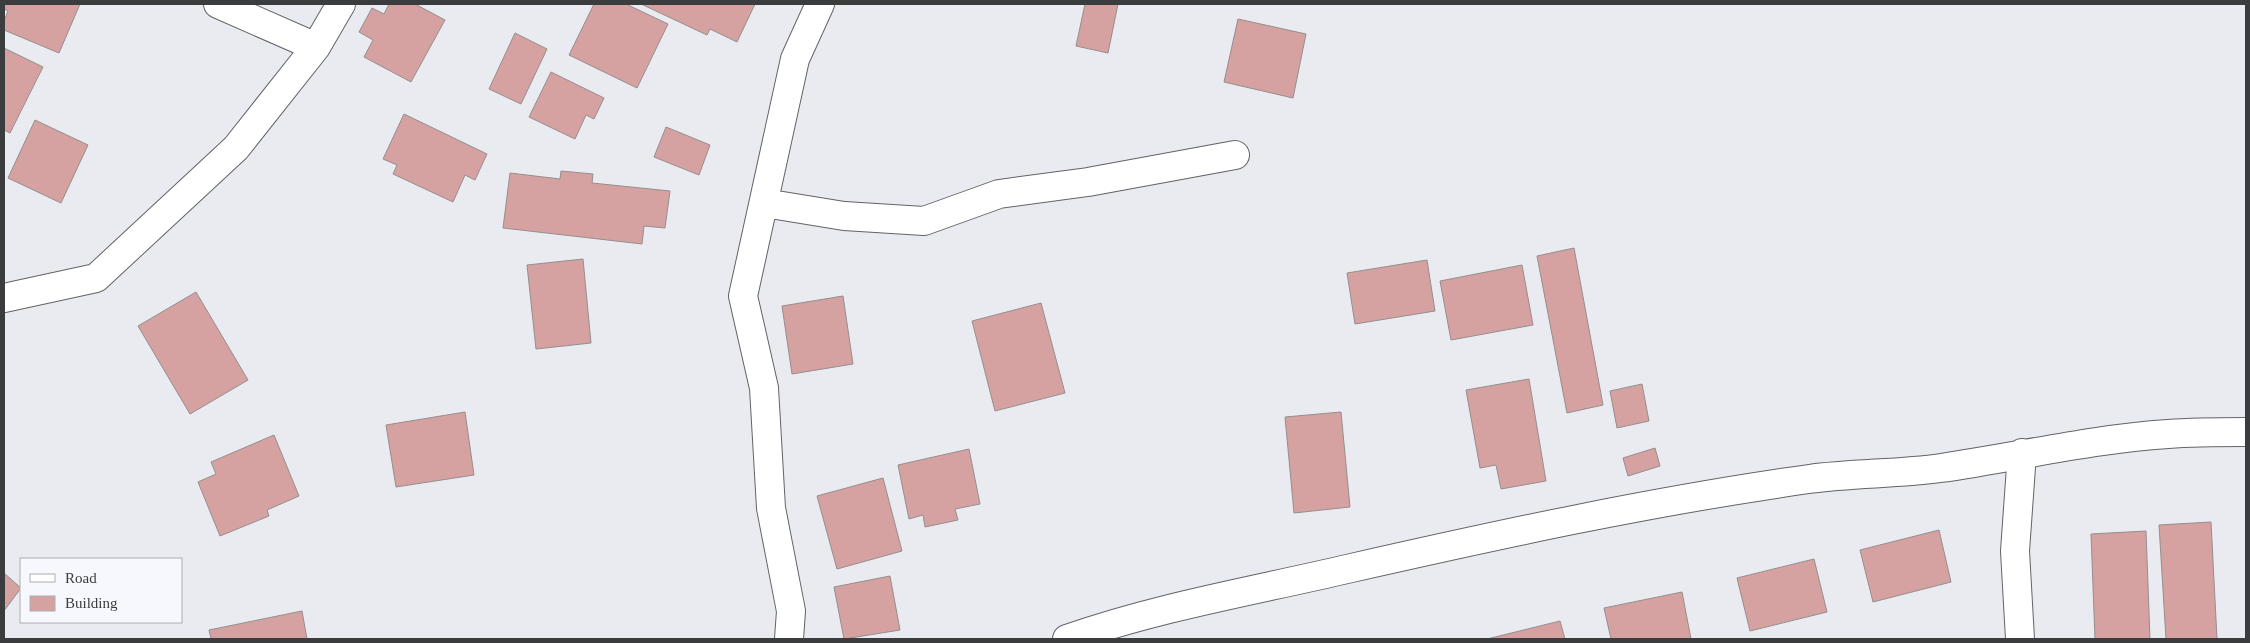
<svg xmlns="http://www.w3.org/2000/svg" width="2250" height="643" viewBox="0 0 2250 643" font-family="Georgia,serif">
<style>
.building{fill:#d6a2a1;stroke:#948e8e}
.lines{fill:none;stroke-linecap:round;stroke-linejoin:round}
.street-casing{stroke:#626367;stroke-width:30}
.street{stroke:#fff;stroke-width:28}
</style>
<rect width="100%" height="100%" fill="#eaebf0"/>
<!-- building -->
<path class="building" d="M4,4H80L59,53L4,30V21L8,11L4,9Z
M389,4H415L445,20L411,82L364,57L373,40L359,32L372,8L384,14Z
M594,4H626L668,24L637,88L569,55Z
M641,4H755L737,42L710,29L707,35Z
M1085,4H1118L1108,53L1076,46Z
M1238,19L1306,34L1293,98L1224,82Z
M515,33L547,49L521,104L489,89Z
M4,48L43,67L10,133L4,130Z
M551,72L604,98L594,119L586,115L575,139L529,117Z
M404,114L487,154L475,180L465,175L453,202L393,174L397,165L383,159Z
M35,120L88,145L61,203L8,178Z
M666,127L710,145L699,175L654,157Z
M561,171L593,174L592,183L670,191L665,228L644,226L642,244L503,228L510,173L560,179Z
M1574,248L1603,405L1567,413L1537,256Z
M583,259L591,343L536,349L527,265Z
M1427,260L1435,311L1355,324L1347,273Z
M1522,265L1533,325L1451,340L1440,281Z
M196,292L248,380L190,414L138,326Z
M843,296L853,364L792,374L782,306Z
M1041,303L1065,393L995,411L972,321Z
M1529,379L1546,481L1501,489L1496,465L1480,468L1466,390Z
M1642,384L1649,421L1617,428L1610,391Z
M465,412L474,475L396,487L386,425Z
M1341,412L1350,507L1294,513L1285,417Z
M274,435L299,496L267,510L269,516L220,536L198,482L216,474L211,462Z
M1655,448L1660,466L1628,476L1623,458Z
M969,449L980,504L955,509L958,520L925,527L923,515L909,519L898,465Z
M883,478L902,551L837,569L817,496Z
M2211,522L2217,639H2166L2159,525Z
M1939,530L1951,582L1873,602L1860,550Z
M2146,531L2150,639H2095L2091,534Z
M1814,559L1827,612L1750,631L1737,578Z
M4,573L21,588L4,611Z
M890,576L900,630L844,639L834,587Z
M1682,592L1691,639H1611L1604,608Z
M302,611L307,639H211L209,630Z
M1560,621L1565,639H1487Z"/>
<g class="lines">
<defs>
<path id="street" d="M218,4L316,47
M764,203L844,216L924,221L999,194L1088,182L1235,155
M4,298L96,278L236,148L316,47L341,4
M789,639L791,611L771,508L764,388L743,296L795,59L820,4
M1067,639C1158,607 1253,591 1347,569C1501,534 1653,501 1809,479C1853,473 1898,474 1941,468C2017,457 2092,439 2168,434C2194,432 2220,432 2246,432
M2020,639L2015,551L2022,453"/>
</defs>
<!-- street casing -->
<use href="#street" class="street-casing"/>
<!-- street -->
<use href="#street" class="street"/>
</g>
<!-- border -->
<rect width="2250" height="643" fill="none" stroke="#3b3c3e" stroke-width="10"/>
<!-- legend -->
<rect x="20" y="558" width="162" height="65" fill="#f7f8fd" stroke="#acadb1"/>
<rect x="30" y="574" width="25" height="8" fill="#ffffff" stroke="#acadb1"/>
<text x="65" y="583" font-size="15" fill="#3b3c3e">Road</text>
<rect x="30" y="596" width="25" height="15" fill="#d6a2a1" stroke="#acadb1"/>
<text x="65" y="608" font-size="15" fill="#3b3c3e">Building</text>
</svg>
